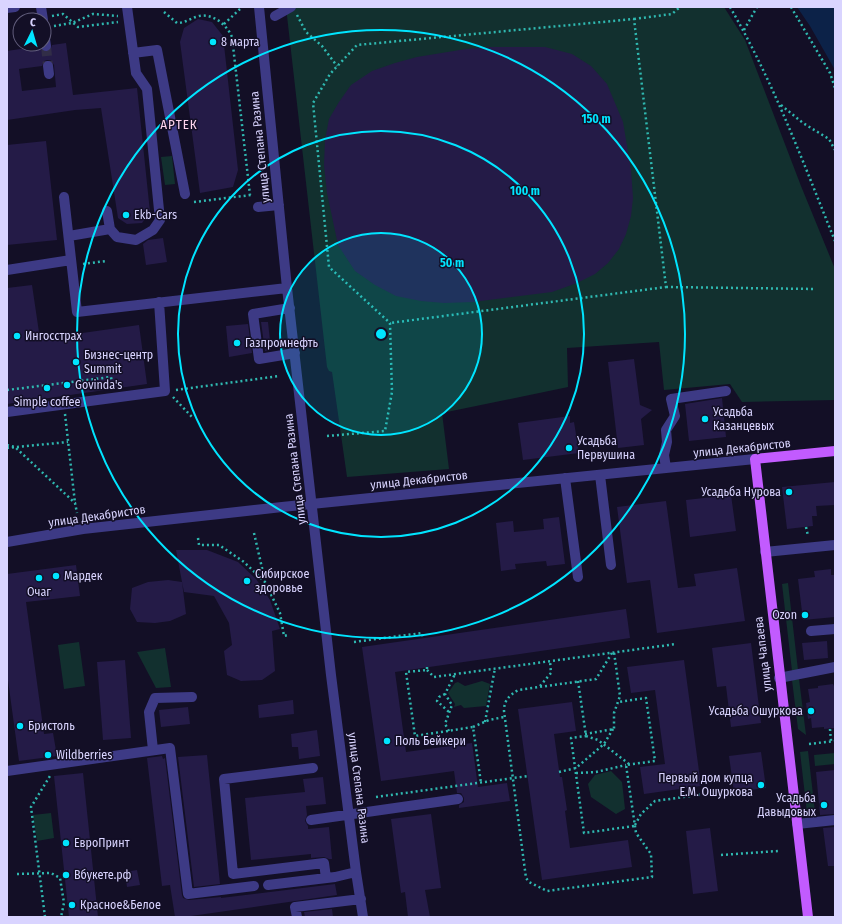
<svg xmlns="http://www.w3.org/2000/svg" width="842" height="924" viewBox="0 0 842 924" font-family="'Fira Sans Condensed',sans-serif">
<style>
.green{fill:#12302f}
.water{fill:#0c2248}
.building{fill:#241b47;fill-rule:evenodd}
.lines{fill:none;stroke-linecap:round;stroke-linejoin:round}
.minor-tunnel{stroke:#312d47;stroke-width:10;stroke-dasharray:10 5;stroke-linecap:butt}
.path{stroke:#2fb8b0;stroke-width:2.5;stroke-dasharray:2 3;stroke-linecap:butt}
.minor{stroke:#3d3a85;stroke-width:10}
.major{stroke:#c25bff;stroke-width:10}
.ring{fill:none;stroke:#00e5ff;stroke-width:2}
.poi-dot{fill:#00e5ff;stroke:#130f26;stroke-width:1.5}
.labels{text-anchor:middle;stroke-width:3;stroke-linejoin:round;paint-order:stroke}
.poi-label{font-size:12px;fill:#d9d4ff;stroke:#130f26;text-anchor:start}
.street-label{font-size:12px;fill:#d9d4ff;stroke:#130f26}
.neighbourhood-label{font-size:13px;letter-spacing:1px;fill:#ffd6f0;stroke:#130f26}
.centre{fill:#00e5ff;stroke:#130f26;stroke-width:2}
.ring-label{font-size:12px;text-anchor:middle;font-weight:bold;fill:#00e5ff;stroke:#130f26;stroke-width:3;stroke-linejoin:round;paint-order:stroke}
</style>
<rect width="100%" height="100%" fill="#130f26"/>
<!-- green -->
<path class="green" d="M286,7H724L745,40L801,186L835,269V400L742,402L730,384L664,390L659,342L567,348L568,387L442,413L449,469L347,477L332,372L329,371L327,367Z
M172,156L175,184L165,185L161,157Z
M788,583L798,670L792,671L782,584Z
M79,642L85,686L64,689L58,645Z
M165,648L171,687L156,688L137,652Z
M799,679L806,735L798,729L792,680Z
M482,681L490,684L486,706L464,708L461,705L454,707L455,704L448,693L455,683L458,682L465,686Z
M808,751L815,812L807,813L800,752Z
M835,753V764L815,766L814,755Z
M611,771L622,782L625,809L616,814L591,797L588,784L595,775Z
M51,813L54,838L37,841L33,815Z"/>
<!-- water -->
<path class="water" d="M797,7H835V70L810,26Z"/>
<!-- building -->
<path class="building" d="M198,19L212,22L223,36L238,170L233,187L200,193L180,42L184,28Z
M66,43L73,95L137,88L150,212L142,223L127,224L118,218L101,108L75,110L7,120V51L40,46L41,50L47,52L50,51L52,45ZM47,60H51L54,65L56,87L22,91L19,69L42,66L44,61Z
M491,47H545L572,54L591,66L607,84L623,122L631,170L633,198L631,216L626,234L619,249L608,263L595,274L577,283L552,292L473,302L444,303L421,301L396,296L375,285L355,271L338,245L327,193L324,165L325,140L329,119L339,102L351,85L372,71L395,63L417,57L466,49Z
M46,141L57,240L7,245V145Z
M163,238L167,262L146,265L143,244L148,240Z
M32,285L40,339L139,325L147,384L7,404V288Z
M261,322H268L271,350L265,351Z
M248,324L252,353L229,357L226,326Z
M634,359L640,405L652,410L641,419L644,445L618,448L608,362Z
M722,398L726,437L689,441L685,404Z
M570,416V423L574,422L579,453L523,460L518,423Z
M835,482V505L816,506L817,516H812L813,526L787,529L782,487Z
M731,495L736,531L690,537L686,500Z
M666,501L678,588L696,586L694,574L737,568L745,621L657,633L650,580L627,583L617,507Z
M559,517L565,564L547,566L546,561L515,564L516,569L501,571L496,523L513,521L514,532L544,529L543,519Z
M176,550H207L238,562L256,579L270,600L280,629L272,631L275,671L262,680L241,681L227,675L224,651L232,645L229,623L214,596L184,592L182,582L186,614L170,621L155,623L137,622L130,609L132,588L148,582L168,580L182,582Z
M76,565L80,596L26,602L44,734L53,733L57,756L19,761L7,673V574Z
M831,569V575H835V617L803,620L798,579L815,577L814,571Z
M626,609L630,638L395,672L406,752L472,743L478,787L507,783L510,801L459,808V805L464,802V798L461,793H457L454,771L381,781L362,647Z
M827,641L828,658L804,660L802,643Z
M751,643L761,723L731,727L726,686L717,687L712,648Z
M125,660L131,738L103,740L97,662Z
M684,660L701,786L644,794L640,767L665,764L655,690L631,693L627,667Z
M833,684L834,686H835V728L824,729V727L812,728L811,718L808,719L806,703L810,702L808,689L818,688V686Z
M293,700L294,714L259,718L258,705Z
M572,702L576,731L554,734L560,777H562L567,810L565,811L570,848L628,840L632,867L542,880L518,709Z
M188,707L190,724L161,727L159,710Z
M317,730L320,756L299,759L298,747H292L291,734Z
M761,752L766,788L734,792L729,756Z
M207,755L220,884L194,887L178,757Z
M162,756L163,759L165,758L182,895L183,898L189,900L221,897V898L335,884L337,895L184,917H175L170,885L162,886L147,758Z
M835,770V814L820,815L816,772Z
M83,773L98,917H69L54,776Z
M323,777L326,804L306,806L307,815L305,821L308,826V829L329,827L332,859H329L324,857L311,858V854L251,860L245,798L305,792L303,779Z
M431,814L441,888L425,890L430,917H408L405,892L401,893L391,819Z
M835,827V866H828L823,828Z
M710,828L718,891L693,894L686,831Z
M137,870L140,885L127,887L125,872Z
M332,909L333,917H305L304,912Z"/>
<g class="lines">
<!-- minor-tunnel -->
<path class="minor-tunnel" d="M46,46L48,66"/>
<!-- path -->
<path class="path" d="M730,7C773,81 803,162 835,241
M791,7L830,73L835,88
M164,12L177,23C185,23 191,18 199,16C213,13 227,25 232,37L250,195
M297,15L306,32L322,46L337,66
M52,16L63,14L78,27L118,22
M634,19L672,14L680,7
M224,24L240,9
M54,26L72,23L93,14L118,16
M744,30L757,7
M781,105L803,123L829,139L835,150
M194,202L251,195
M83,264L106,261
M666,287L816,289
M7,390L111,377L113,387
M176,390L279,376
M173,397L192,417
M65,414L75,503
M327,436L385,431L392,392L390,323L329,267L313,103L330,74L357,45L634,19L666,287L390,323
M7,445L15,447L75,503L77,513
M7,448L68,442
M806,527L808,536
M254,533L265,581
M198,538L199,545H219L244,562L265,582L280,613L284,636L288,635
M354,642L422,633L423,638
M612,653L596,679L518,690C509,696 504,700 504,711L526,878L529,882L547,891L652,877L651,854L636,833L626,765L655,761L646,698L618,702
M427,667V670L406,672L415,736L473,727L481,783
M427,670L434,677L676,644
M578,681L586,736L571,738L584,833L634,826
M540,686L551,673L550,661
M445,694L439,697L437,701L449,712
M485,722L495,668
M473,727L489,720L504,717
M830,729L831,741
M449,731L445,724L452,705L445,694L455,674
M585,734L614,729V713L620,696L614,652
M586,736L598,740L629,764
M809,744L835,741
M559,772L576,768L604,744L613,729
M576,773L596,772L626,765
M376,797L528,776
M635,825L641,814L655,801L713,793
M721,855L778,851
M17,874L51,873L60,878L64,903L61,917
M45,917L31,807L50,776"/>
<!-- minor -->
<path class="minor" d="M41,7L43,20
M259,7L287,288L331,675L356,872L363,917
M7,8L15,7
M275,16L291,7
M44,32L46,46
M133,53L157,50L185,194
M48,66L49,74
M64,197L77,312L287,288
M258,207L279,205
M107,211L110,229L117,237L136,240L153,230L160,220L147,89L136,73L127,7
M69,236L110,229
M7,270L71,260
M290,308L253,314L259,359L295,353
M7,412L165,391L159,302
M666,468L664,455L667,442L666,430L675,416L671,399L726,391
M600,475L611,565
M565,478L578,577
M7,542L83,529L282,507L755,459
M765,552L835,545
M811,631L835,629
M779,678L835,667
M153,750L149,712L155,698L192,697
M313,768L224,779L233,874L324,863L326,878
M7,771L170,748L188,894L254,886
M311,820L458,799
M797,824L835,820
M268,885L335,877L356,872
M297,917L295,907L361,899"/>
<!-- major -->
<path class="major" d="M808,917L755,459L835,451"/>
</g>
<!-- distance rings -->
<circle cx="381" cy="334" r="101" fill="#00e5ff" fill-opacity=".12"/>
<g class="ring">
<circle cx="381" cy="334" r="101"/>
<circle cx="381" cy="334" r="203"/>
<circle cx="381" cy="334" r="304"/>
</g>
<!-- markers -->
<g class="poi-dot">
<circle cx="213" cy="42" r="4"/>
<circle cx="126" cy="215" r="4"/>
<circle cx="17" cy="336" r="4"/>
<circle cx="237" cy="343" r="4"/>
<circle cx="76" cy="362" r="4"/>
<circle cx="67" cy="385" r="4"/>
<circle cx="47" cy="388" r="4"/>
<circle cx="705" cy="419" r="4"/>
<circle cx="569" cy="448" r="4"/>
<circle cx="789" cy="492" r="4"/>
<circle cx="56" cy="576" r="4"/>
<circle cx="39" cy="578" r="4"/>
<circle cx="247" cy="581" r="4"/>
<circle cx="805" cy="615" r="4"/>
<circle cx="811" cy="711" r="4"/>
<circle cx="20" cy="726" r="4"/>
<circle cx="387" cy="741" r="4"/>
<circle cx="48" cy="755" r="4"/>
<circle cx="761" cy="785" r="4"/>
<circle cx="824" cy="805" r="4"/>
<circle cx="66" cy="843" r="4"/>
<circle cx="66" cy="875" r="4"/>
<circle cx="72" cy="905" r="4"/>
</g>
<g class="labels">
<!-- poi labels -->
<g class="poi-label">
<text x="221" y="46">8 марта</text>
<text x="134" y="219">Ekb-Cars</text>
<text x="25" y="340">Ингосстрах</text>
<text x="245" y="347">Газпромнефть</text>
<text x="84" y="359">Бизнес-центр<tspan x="84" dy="14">Summit</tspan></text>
<text x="75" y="389">Govinda's</text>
<text x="47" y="406" text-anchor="middle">Simple coffee</text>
<text x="713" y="416">Усадьба<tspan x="713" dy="14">Казанцевых</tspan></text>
<text x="577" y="445">Усадьба<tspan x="577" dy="14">Первушина</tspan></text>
<text x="781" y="496" text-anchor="end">Усадьба Нурова</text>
<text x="255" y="578">Сибирское<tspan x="255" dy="14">здоровье</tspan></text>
<text x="64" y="580">Мардек</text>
<text x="39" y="596" text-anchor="middle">Очаг</text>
<text x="797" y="619" text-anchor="end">Ozon</text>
<text x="803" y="715" text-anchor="end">Усадьба Ошуркова</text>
<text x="28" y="730">Бристоль</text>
<text x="395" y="745">Поль Бейкери</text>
<text x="56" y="759">Wildberries</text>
<text x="753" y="782" text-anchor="end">Первый дом купца<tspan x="753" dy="14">Е.М. Ошуркова</tspan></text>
<text x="816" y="802" text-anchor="end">Усадьба<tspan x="816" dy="14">Давыдовых</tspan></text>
<text x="74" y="847">ЕвроПринт</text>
<text x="74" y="879">Вбукете.рф</text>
<text x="80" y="909">Красное&amp;Белое</text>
</g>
<!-- street labels -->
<g class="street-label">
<text transform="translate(260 147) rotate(-96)" y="4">улица Степана Разина</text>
<text transform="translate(742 448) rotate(-6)" y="4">улица Декабристов</text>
<text transform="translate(295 469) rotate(-97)" y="4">улица Степана Разина</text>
<text transform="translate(419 480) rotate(-6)" y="4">улица Декабристов</text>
<text transform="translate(97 516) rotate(-8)" y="4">улица Декабристов</text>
<text transform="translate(763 654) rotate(-97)" y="4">улица Чапаева</text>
<text transform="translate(359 788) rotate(83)" y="4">улица Степана Разина</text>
</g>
<!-- neighbourhood labels -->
<g class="neighbourhood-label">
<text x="179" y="129">АРТЕК</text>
</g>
</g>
<circle cx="381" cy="334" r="6" class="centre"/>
<g class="ring-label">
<text x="596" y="123">150 m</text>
<text x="525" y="195">100 m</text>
<text x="452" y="267">50 m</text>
</g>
<!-- border -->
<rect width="842" height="924" fill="none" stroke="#d9d4ff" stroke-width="16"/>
<!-- north arrow -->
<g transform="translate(32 32) rotate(5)"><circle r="19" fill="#130f26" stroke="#625e7d"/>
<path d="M0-3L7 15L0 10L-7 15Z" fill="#00e5ff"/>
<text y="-6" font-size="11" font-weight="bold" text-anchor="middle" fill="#d9d4ff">С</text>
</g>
</svg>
